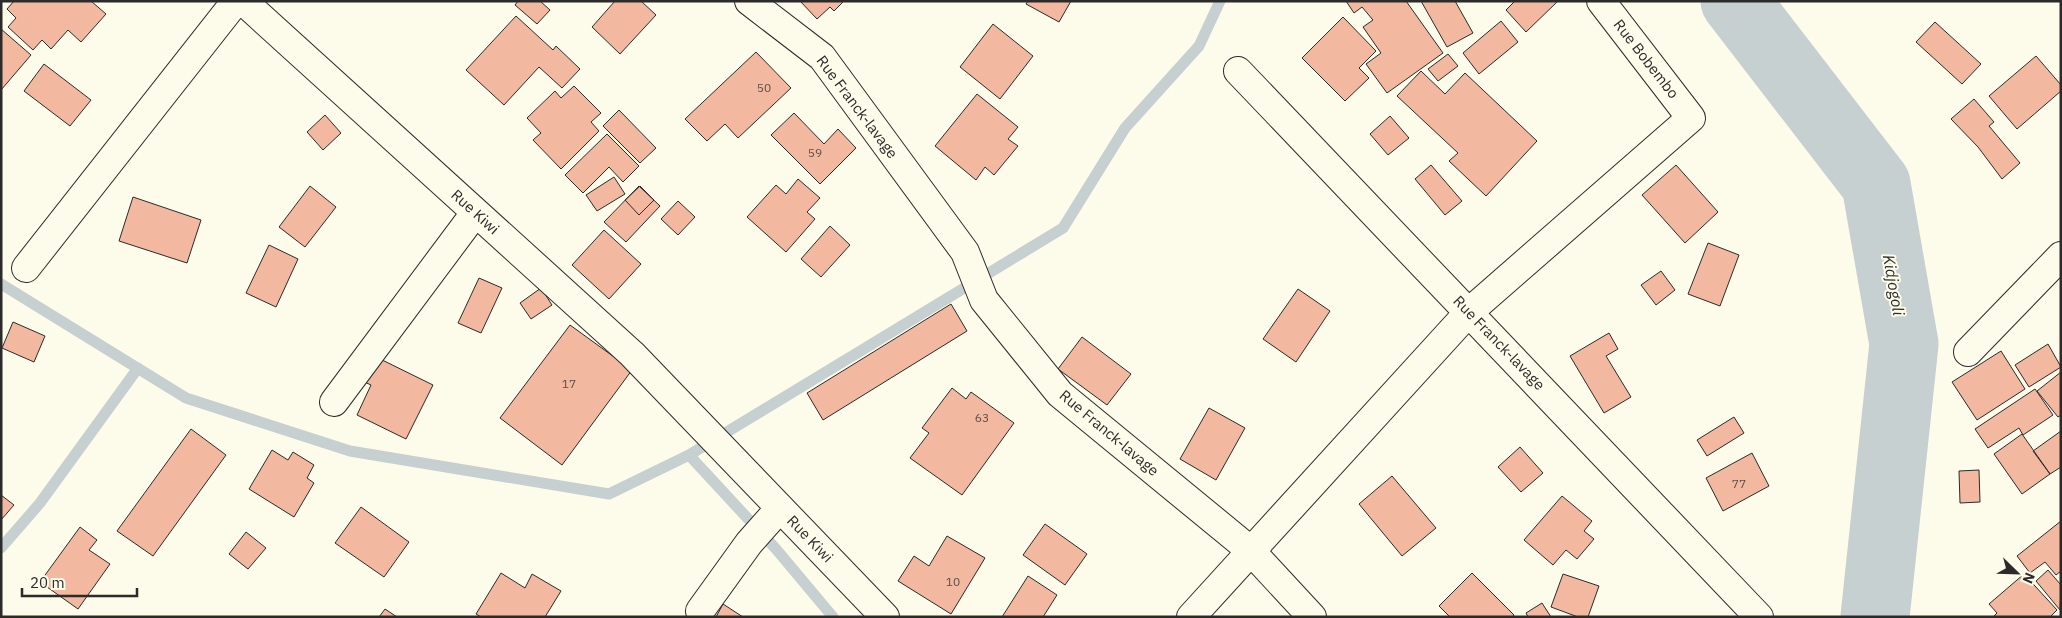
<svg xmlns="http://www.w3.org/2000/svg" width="2062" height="618" viewBox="0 0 2062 618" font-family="'IBM Plex Sans',sans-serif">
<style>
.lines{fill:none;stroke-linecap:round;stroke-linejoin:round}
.stream{stroke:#c7d0d0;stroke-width:11}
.river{stroke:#c7d0d0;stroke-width:69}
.building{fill:#f2b8a0;stroke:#2b2b2b}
.minor-casing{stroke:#2b2b2b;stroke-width:30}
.minor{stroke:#fdfbea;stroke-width:28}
.labels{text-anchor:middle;stroke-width:4;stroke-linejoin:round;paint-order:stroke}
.number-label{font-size:12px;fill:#5d4e48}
.street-label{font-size:15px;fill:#2b2b2b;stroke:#fdfbea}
.water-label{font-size:16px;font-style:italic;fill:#2b2b2b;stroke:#fdfbea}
</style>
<rect width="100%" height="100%" fill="#fdfbea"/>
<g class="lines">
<!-- stream -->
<path class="stream" d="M1,284L186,398L350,451L609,494L689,455L1063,228L1125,128L1199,46L1220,1
M689,455L776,549L833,617
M1,548L40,503L138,368"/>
<!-- river -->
<path class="river" d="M1735,1L1876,184L1904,344L1875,617"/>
</g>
<!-- building -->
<path class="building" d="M14,1H91L106,14L81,42L68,30L51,49L42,40L33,50L8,27L16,18L7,9Z
M518,1H540L550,10L537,24L515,5Z
M615,1H641L656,15L620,54L592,27Z
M800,1H844L834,11L830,7L817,19Z
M1028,1H1071L1059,22L1026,4Z
M1346,1H1406L1443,53L1387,93L1366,64L1381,53L1363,27L1373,20L1362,7L1354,13Z
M1421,1H1455L1473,33L1447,47Z
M1515,1H1558L1526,32L1506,10Z
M516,16L553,50L556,46L580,69L562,88L539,67L504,105L466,70Z
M1343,17L1376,51L1359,68L1369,78L1345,101L1302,58Z
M1501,21L1518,42L1479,74L1463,53Z
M1935,22L1981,64L1962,84L1916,42Z
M993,24L1033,56L1000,99L960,67Z
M1,29L31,55L1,90Z
M756,52L791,88L738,138L725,124L707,141L685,119Z
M1448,54L1458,66L1438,81L1428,69Z
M2036,56L2061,85V91L2017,129L1989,96Z
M44,64L91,100L70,126L24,91Z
M1421,71L1445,94L1465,73L1537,141L1486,196L1449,161L1458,153L1397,96Z
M574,86L601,113L591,122L599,131L561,169L533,140L541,133L527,118L555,91L561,98Z
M977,94L1018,127L1008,139L1018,146L994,175L985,167L976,180L935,146Z
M1974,99L1994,122L1989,126L2020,163L2002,179L1978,147L1951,119Z
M619,110L656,148L640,163L603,126Z
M794,113L824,144L838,129L856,148L820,184L771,135Z
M325,115L341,133L323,150L307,132Z
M1390,116L1409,138L1388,155L1370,134Z
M607,134L639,166L623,182L609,167L583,193L565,175Z
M1431,165L1462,201L1445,215L1415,179Z
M1676,165L1718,212L1685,243L1642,195Z
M614,177L625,194L597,211L586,195Z
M798,179L820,198L807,212L815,219L786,252L747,217L776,185L786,194Z
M310,186L336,207L305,247L279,227Z
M639,186L660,206L626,242L604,222Z
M640,186L654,200L639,215L625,200Z
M133,197L201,220L187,263L119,241Z
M678,201L695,217L678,235L661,219Z
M830,226L850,245L821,277L801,259Z
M604,230L641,264L609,299L572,265Z
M1708,243L1739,255L1720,306L1688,294Z
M269,245L298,259L276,307L246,293Z
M1661,271L1675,290L1656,305L1641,285Z
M479,278L502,288L481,333L458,323Z
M541,288L552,305L531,319L520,303Z
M1298,289L1330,311L1296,362L1263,339Z
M951,304L967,331L823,420L807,393Z
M13,322L45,336L34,362L2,348Z
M570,325L632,370L562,465L500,418Z
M1609,333L1618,349L1606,356L1631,397L1604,413L1570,356Z
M1082,337L1131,374L1107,405L1058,369Z
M2048,344L2061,367L2029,387L2015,365Z
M2001,351L2025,389L1977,420L1952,382Z
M370,354L433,385L406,439L357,415L371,385L358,379Z
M2061,372V415L2058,417L2037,391Z
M952,388L966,399L971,392L1014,423L962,495L910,458L929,433L922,428Z
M2035,389L2053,415L2023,435L2019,428L1988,448L1975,429Z
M1209,408L1245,428L1216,480L1180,459Z
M1734,417L1744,433L1707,456L1697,440Z
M191,429L226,455L153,556L117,531Z
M2061,431V467L2050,474L2033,451Z
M2022,434L2050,474L2022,494L1994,454Z
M1520,447L1543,473L1521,492L1498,467Z
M272,450L288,460L293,452L314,465L307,478L314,483L294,517L249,489Z
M1752,453L1769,486L1723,511L1706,478Z
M1979,470L1980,502L1960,503L1959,471Z
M1392,476L1436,528L1402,556L1359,504Z
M1,495L14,505L1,520Z
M1562,496L1592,521L1584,531L1594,539L1577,559L1566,550L1553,565L1524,540Z
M361,507L409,542L384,577L335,543Z
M2061,521V571L2056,575L2045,562L2030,573L2017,556Z
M1045,524L1087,554L1065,585L1023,555Z
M80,527L97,540L89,550L110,564L78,609L40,582Z
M246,532L266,548L248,569L229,554Z
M947,536L985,558L951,614L898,581L914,556L929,566Z
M2048,570L2061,585L2060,610L2036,581Z
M501,573L525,588L532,574L561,591L545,617H481L476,614Z
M1472,573L1514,615L1513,617H1450L1439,606Z
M1563,574L1599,586L1588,617H1578L1551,607Z
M2024,574L2057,610L2050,617H1993L1997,613L1989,604Z
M1028,576L1057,595L1043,617H1002Z
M1542,603L1551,617H1528L1526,613Z
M723,604L743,617H716Z
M385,609L397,617H379Z"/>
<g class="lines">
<defs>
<path id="minor" d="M243,1L632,354L885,617
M749,1L822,57L965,252L984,300L1060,394L1250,550L1312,617
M1238,71L1759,617
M26,268L236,1
M1968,352L2061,256
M334,402L475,213
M700,611L749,543L780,508
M1191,617L1469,312L1691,118L1601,1"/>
</defs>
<!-- minor casing -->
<use href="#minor" class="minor-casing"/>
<!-- minor -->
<use href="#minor" class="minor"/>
</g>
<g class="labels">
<!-- number labels -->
<g class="number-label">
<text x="764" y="92">50</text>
<text x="815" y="157">59</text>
<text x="569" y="388">17</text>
<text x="982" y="422">63</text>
<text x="1739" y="488">77</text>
<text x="953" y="586">10</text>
</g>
<!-- street labels -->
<g class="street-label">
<text transform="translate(1646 59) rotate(52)" y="5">Rue Bobembo</text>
<text transform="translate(857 107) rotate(53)" y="5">Rue Franck-lavage</text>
<text transform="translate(475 212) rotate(42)" y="5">Rue Kiwi</text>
<text transform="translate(1499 343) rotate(46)" y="5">Rue Franck-lavage</text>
<text transform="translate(1109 433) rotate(40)" y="5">Rue Franck-lavage</text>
<text transform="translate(810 539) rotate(46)" y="5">Rue Kiwi</text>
</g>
<!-- water labels -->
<g class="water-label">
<text transform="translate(1894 285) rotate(80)" y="6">Kidjogoli</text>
</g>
</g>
<!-- border -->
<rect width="2062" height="618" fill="none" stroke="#2b2b2b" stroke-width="5"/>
<!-- north arrow -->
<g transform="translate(2017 573) rotate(113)" stroke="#fdfbea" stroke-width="4" paint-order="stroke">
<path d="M0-4L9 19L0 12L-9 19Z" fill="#2b2b2b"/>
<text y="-8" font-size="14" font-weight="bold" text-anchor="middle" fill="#2b2b2b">N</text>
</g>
<!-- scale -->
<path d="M22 588v8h115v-8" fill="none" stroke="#2b2b2b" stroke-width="2.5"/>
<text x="30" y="588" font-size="15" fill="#2b2b2b" stroke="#fdfbea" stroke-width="4" paint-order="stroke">20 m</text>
</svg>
